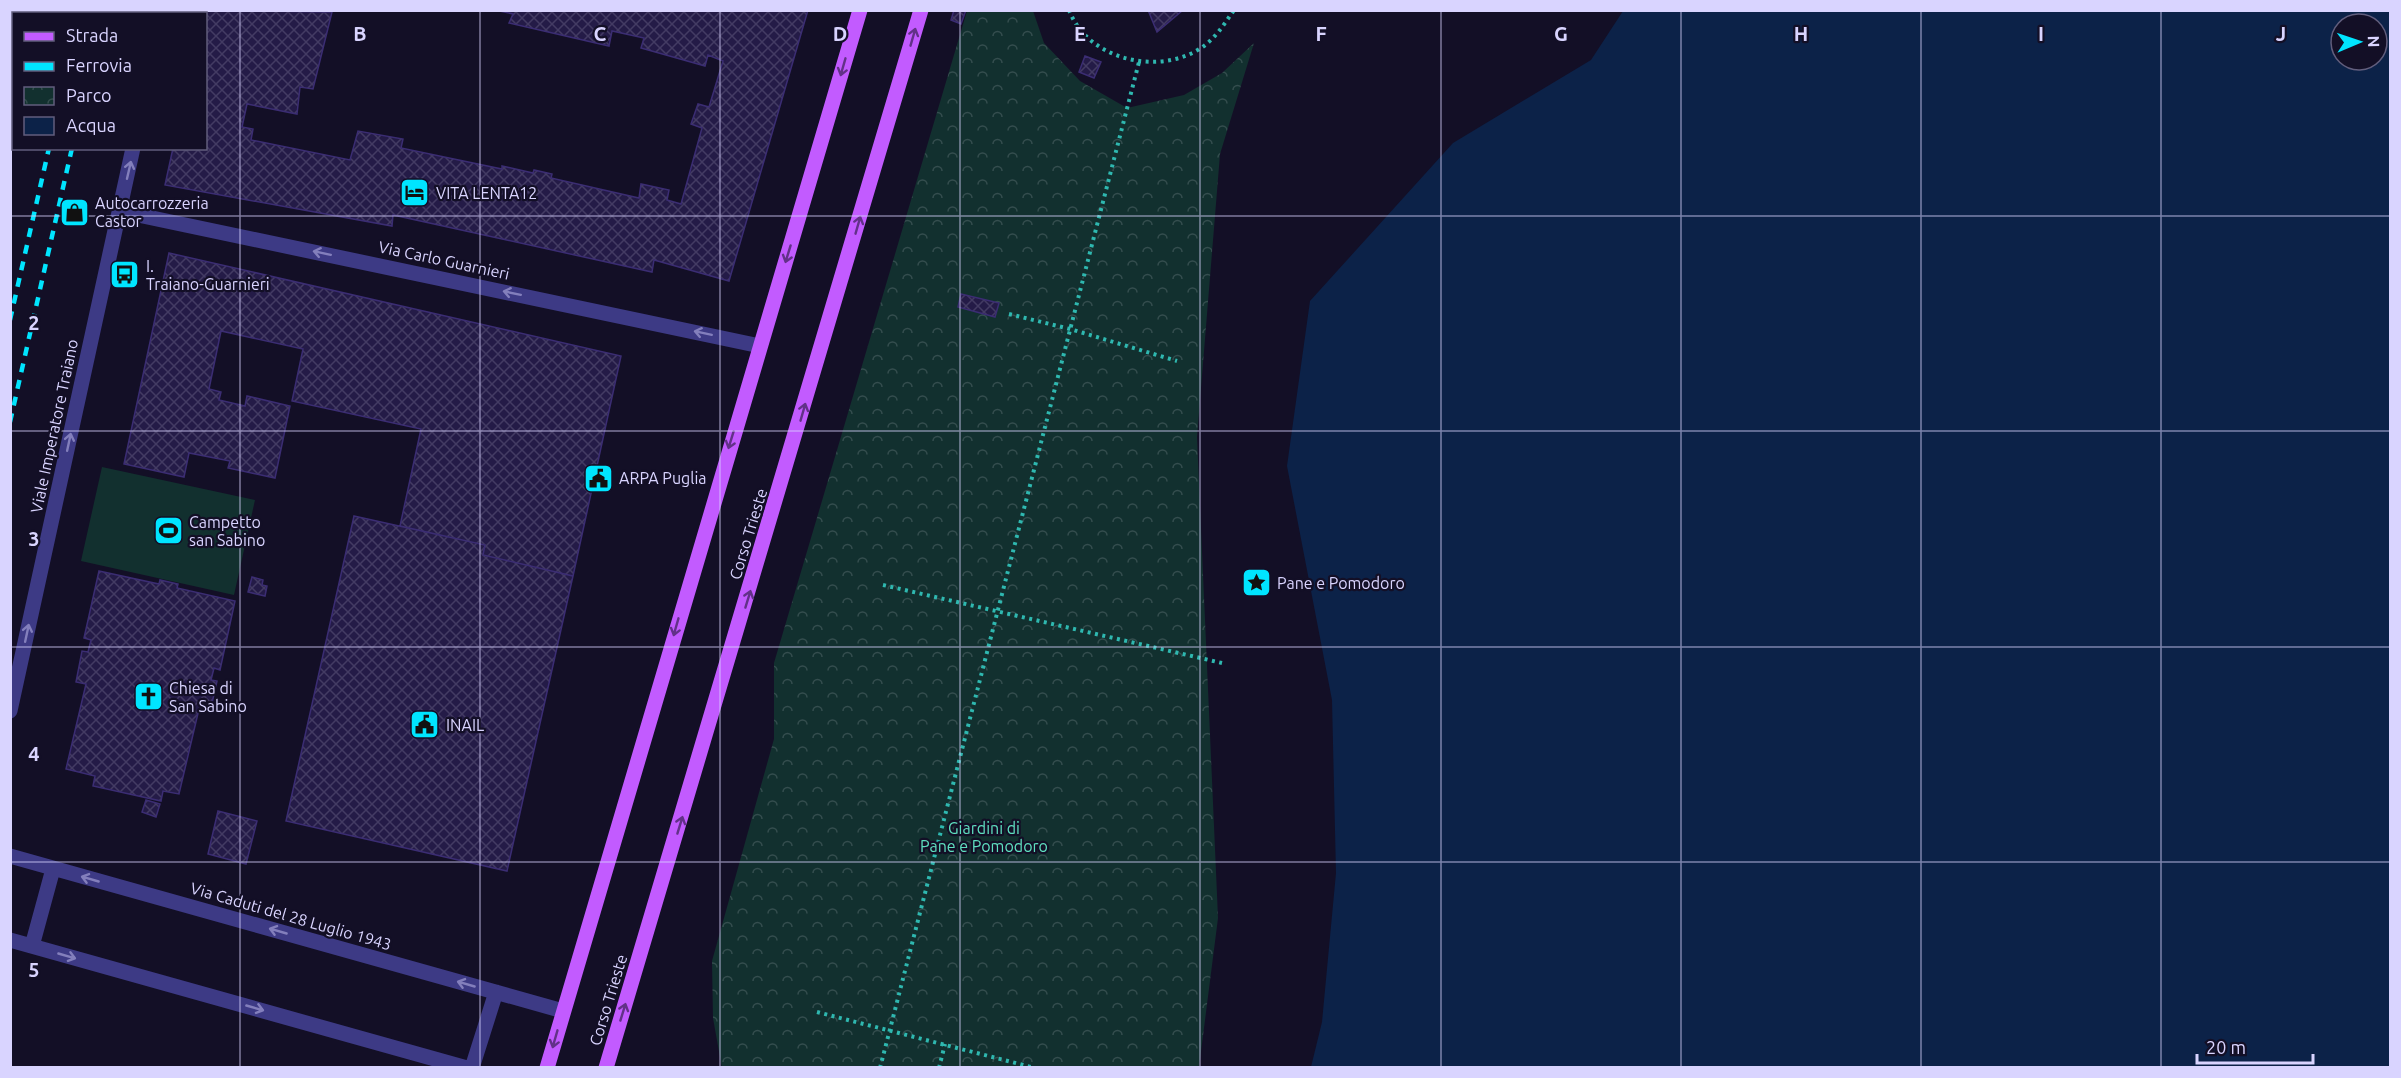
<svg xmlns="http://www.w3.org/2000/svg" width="2401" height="1078" viewBox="0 0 2401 1078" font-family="Ubuntu,sans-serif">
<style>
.green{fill:#12302f}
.park{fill:url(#park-crowns)}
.water{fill:#0c2248;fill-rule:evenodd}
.building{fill:url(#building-cross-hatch);stroke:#3b2d73;stroke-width:1.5}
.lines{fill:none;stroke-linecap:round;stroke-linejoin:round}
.path{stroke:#2fb8b0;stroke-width:4;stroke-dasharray:3 4.5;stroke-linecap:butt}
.minor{stroke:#3d3a85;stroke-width:15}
.major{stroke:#c25bff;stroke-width:15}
.rail{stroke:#00e5ff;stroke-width:4.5;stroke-dasharray:9 8;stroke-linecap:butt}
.oneway{stroke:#623188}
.oneway2{stroke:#837fbc}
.grid{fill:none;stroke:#d9d4ff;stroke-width:1.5;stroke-opacity:0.55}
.labels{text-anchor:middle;stroke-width:4.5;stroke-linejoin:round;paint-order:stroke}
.poi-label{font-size:16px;fill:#d9d4ff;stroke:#130f26;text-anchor:start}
.street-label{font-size:16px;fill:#d9d4ff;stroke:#130f26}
.park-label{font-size:16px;fill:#5fe0c0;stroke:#130f26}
.grid-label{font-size:20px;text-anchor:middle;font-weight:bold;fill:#d9d4ff;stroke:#130f26;stroke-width:4.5;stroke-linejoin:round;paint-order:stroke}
</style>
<defs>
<pattern id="park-crowns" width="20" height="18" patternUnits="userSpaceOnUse" patternTransform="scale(1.5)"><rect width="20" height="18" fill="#12302f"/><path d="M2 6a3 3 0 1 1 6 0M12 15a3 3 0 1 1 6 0" fill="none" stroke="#344d4e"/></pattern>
<pattern id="building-cross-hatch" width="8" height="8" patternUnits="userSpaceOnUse" patternTransform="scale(1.5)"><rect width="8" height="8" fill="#241b47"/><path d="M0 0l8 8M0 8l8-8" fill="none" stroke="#433b63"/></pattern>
</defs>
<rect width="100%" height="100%" fill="#130f26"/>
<!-- green -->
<path class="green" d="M102,467L255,500L234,595L81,561Z"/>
<!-- park -->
<path class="park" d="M967,11H1033L1044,43L1080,81L1127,108L1184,95L1222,73L1254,43L1220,154L1197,437L1218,918L1199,1067L722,1068L713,1018L712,961L774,739V663Z"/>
<!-- water -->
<path class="water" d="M1623,11H2390V1067H1311L1322,1022L1336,873L1332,700L1287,466L1310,301L1453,143L1591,60ZM2341,24H2377V60H2341Z"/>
<!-- building -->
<path class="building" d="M203,10L332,12L313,89L300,87L297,114L247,104L242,127L253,129L251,140L350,160L358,131L403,139L401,148L502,169V166L533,173L534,170L552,174L551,178L639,198L641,184L669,190L667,200L681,204L702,128L691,124L698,104L709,107L723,61L708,55L705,66L641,48L644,38L612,31L609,46L509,23L513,14L495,10H808L729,281L654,260L652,272L393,215L392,226L165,185L173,148H206V14H202Z
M954,10H966L961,24L951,20Z
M1148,10H1183L1157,32Z
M1085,56L1101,62L1094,78L1079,72Z
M169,253L621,356L573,576L483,555L485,545L400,526L421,429L292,401L303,349L221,331L209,389L221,392L219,400L245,406L247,396L290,406L275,478L228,468L230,461L189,453L184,477L124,464Z
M961,294L999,303L995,317L958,307Z
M354,516L485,545L483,555L573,576L507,871L286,821Z
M99,571L159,584L160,580L178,584L177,588L235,601L220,670L214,668L211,680L217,681L210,712L199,709L179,794L163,791L161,801L93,786L95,776L66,769L86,684L76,682L82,651L88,652L91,640L84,638Z
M252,577L263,580L262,585L267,586L265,596L248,592Z
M146,800L160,804L156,817L142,812Z
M218,811L257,821L246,864L208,854Z"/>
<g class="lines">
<!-- path -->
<path class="path" d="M1069,10C1087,58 1153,75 1196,51C1213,42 1223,26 1234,10
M1009,314L1070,329L1177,361
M883,585L1222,663
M817,1012L1035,1068
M880,1068L1139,62
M939,1068L945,1044"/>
<!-- minor -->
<path class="minor" d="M164,14L165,10
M119,211L760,346
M10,711L133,148
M10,856L563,1011
M10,940L467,1068
M32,946L53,869
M472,1068L496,992"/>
<!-- major -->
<path class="major" d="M547,1068L860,10
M606,1068L921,10"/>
<!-- rail -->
<path class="rail" d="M80,14V10
M102,14L103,10
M10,320L49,148
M10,422L72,148"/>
</g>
<!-- one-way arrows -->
<defs><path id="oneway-shaft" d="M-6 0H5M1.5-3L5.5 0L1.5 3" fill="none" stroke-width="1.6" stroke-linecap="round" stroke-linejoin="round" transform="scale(1.5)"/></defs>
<g class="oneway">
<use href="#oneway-shaft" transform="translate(913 37) rotate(-74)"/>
<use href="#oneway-shaft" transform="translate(843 67) rotate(106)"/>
<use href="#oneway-shaft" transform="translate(858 225) rotate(-74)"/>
<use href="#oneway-shaft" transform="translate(788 254) rotate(107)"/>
<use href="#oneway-shaft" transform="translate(803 412) rotate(-74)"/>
<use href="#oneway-shaft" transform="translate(731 440) rotate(107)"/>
<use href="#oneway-shaft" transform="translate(748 599) rotate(-73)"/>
<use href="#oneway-shaft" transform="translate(676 627) rotate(106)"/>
<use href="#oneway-shaft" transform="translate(680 825) rotate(-73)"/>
<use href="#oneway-shaft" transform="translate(623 1012) rotate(-73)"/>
<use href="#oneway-shaft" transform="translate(555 1039) rotate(106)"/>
</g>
<g class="oneway2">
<use href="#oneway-shaft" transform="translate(129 170) rotate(-77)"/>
<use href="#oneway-shaft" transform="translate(322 253) rotate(-168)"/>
<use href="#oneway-shaft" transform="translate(512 293) rotate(-168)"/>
<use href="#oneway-shaft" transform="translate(703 333) rotate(-168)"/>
<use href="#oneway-shaft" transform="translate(69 442) rotate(-78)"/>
<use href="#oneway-shaft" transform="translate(27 633) rotate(-78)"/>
<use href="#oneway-shaft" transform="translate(90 879) rotate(-164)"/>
<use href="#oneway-shaft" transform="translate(278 931) rotate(-164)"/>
<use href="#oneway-shaft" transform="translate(67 956) rotate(16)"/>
<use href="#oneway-shaft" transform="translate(466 984) rotate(-164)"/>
<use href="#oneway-shaft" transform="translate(255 1008) rotate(16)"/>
</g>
<!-- grid -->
<path class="grid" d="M240,10V1068M480,10V1068M720,10V1068M960,10V1068M1200,10V1068M1441,10V1068M1681,10V1068M1921,10V1068M2161,10V1068M10,216H2390M10,431H2390M10,647H2390M10,862H2390"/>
<!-- icons -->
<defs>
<symbol id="hotel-square" viewBox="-11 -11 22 22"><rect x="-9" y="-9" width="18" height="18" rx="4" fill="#00e5ff" stroke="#130f26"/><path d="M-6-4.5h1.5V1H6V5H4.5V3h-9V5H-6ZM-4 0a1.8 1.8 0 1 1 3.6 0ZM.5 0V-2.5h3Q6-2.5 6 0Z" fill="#111"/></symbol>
<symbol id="shop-square" viewBox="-11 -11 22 22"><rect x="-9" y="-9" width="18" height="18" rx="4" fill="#00e5ff" stroke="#130f26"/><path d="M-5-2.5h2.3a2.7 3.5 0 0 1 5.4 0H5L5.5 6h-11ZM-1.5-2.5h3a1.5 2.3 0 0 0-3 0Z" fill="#111"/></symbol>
<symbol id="bus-square" viewBox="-11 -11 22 22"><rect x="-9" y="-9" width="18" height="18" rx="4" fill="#00e5ff" stroke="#130f26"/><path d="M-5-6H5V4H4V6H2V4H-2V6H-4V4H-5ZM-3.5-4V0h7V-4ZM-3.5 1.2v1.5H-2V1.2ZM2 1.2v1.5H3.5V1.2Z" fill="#111"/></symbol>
<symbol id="civic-square" viewBox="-11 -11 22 22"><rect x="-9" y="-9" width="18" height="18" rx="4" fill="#00e5ff" stroke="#130f26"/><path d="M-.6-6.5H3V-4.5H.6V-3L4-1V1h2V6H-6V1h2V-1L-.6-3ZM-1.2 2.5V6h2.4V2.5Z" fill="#111"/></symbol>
<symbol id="stadium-square" viewBox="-11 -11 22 22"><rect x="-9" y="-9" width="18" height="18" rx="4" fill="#00e5ff" stroke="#130f26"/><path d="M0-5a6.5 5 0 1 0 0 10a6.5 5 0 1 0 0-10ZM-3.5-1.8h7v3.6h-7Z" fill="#111"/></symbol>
<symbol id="sight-square" viewBox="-11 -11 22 22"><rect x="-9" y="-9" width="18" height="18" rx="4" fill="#00e5ff" stroke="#130f26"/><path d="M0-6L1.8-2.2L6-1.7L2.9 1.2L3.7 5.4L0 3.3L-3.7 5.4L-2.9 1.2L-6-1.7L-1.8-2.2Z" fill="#111"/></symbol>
<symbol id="church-square" viewBox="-11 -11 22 22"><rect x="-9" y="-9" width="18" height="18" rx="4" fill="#00e5ff" stroke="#130f26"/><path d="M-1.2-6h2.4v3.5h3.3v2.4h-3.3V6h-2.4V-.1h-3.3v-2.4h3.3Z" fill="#111"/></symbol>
</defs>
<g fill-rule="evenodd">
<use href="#hotel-square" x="398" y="176" width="33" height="33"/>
<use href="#shop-square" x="58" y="196" width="33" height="33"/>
<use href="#bus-square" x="108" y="258" width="33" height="33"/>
<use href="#civic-square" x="582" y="462" width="33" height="33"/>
<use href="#stadium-square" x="152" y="514" width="33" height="33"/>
<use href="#sight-square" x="1240" y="566" width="33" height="33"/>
<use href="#church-square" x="132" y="680" width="33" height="33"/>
<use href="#civic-square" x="408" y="708" width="33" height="33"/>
</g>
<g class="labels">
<!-- poi labels -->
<g class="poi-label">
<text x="436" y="199">VITA LENTA12</text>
<text x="95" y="209">Autocarrozzeria<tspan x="95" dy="18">Castor</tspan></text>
<text x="146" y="272">I.<tspan x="146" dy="18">Traiano-Guarnieri</tspan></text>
<text x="619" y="484">ARPA Puglia</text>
<text x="189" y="528">Campetto<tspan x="189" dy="18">san Sabino</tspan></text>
<text x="1277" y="589">Pane e Pomodoro</text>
<text x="169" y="694">Chiesa di<tspan x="169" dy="18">San Sabino</tspan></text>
<text x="446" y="731">INAIL</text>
</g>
<!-- street labels -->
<g class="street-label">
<text transform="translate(444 260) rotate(12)" y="6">Via Carlo Guarnieri</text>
<text transform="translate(54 426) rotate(-78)" y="6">Viale Imperatore Traiano</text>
<text transform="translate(748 534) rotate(-73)" y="6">Corso Trieste</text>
<text transform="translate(291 916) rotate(16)" y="6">Via Caduti del 28 Luglio 1943</text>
<text transform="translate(608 1000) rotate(-73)" y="6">Corso Trieste</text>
</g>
<!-- park labels -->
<g class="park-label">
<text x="984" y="834">Giardini di<tspan x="984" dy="18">Pane e Pomodoro</tspan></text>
</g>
</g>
<g class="grid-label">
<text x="360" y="41">B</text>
<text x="600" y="41">C</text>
<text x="840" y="41">D</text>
<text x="1080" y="41">E</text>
<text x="1321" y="41">F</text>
<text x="1561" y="41">G</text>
<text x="1801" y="41">H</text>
<text x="2041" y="41">I</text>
<text x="2281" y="41">J</text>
<text x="34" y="330">2</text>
<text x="34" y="546">3</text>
<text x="34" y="761">4</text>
<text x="34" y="977">5</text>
</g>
<!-- border -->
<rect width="2401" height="1078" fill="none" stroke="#d9d4ff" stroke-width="24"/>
<!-- legend -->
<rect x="12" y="12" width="195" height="138" fill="#130f26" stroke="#625e7d" stroke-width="1.5"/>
<rect x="24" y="32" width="30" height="9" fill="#c25bff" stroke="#625e7d" stroke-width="1.5"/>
<text x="66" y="42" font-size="18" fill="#d9d4ff">Strada</text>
<rect x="24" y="62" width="30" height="9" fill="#00e5ff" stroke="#625e7d" stroke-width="1.5"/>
<text x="66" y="72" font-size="18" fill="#d9d4ff">Ferrovia</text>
<rect x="24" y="87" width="30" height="18" fill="url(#park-crowns)" stroke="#625e7d" stroke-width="1.5"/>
<text x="66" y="102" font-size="18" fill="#d9d4ff">Parco</text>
<rect x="24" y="117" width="30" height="18" fill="#0c2248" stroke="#625e7d" stroke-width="1.5"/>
<text x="66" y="132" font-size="18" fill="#d9d4ff">Acqua</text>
<!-- north arrow -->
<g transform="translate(2359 42) rotate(88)"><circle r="28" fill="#130f26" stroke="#625e7d" stroke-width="1.5"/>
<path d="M0-4.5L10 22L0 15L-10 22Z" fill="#00e5ff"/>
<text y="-9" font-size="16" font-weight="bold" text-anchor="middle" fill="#d9d4ff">N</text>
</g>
<!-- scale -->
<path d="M2197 1054v9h116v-9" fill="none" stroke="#d9d4ff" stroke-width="3"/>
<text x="2206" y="1054" font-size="18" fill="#d9d4ff" stroke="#130f26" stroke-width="4.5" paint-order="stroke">20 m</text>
</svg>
